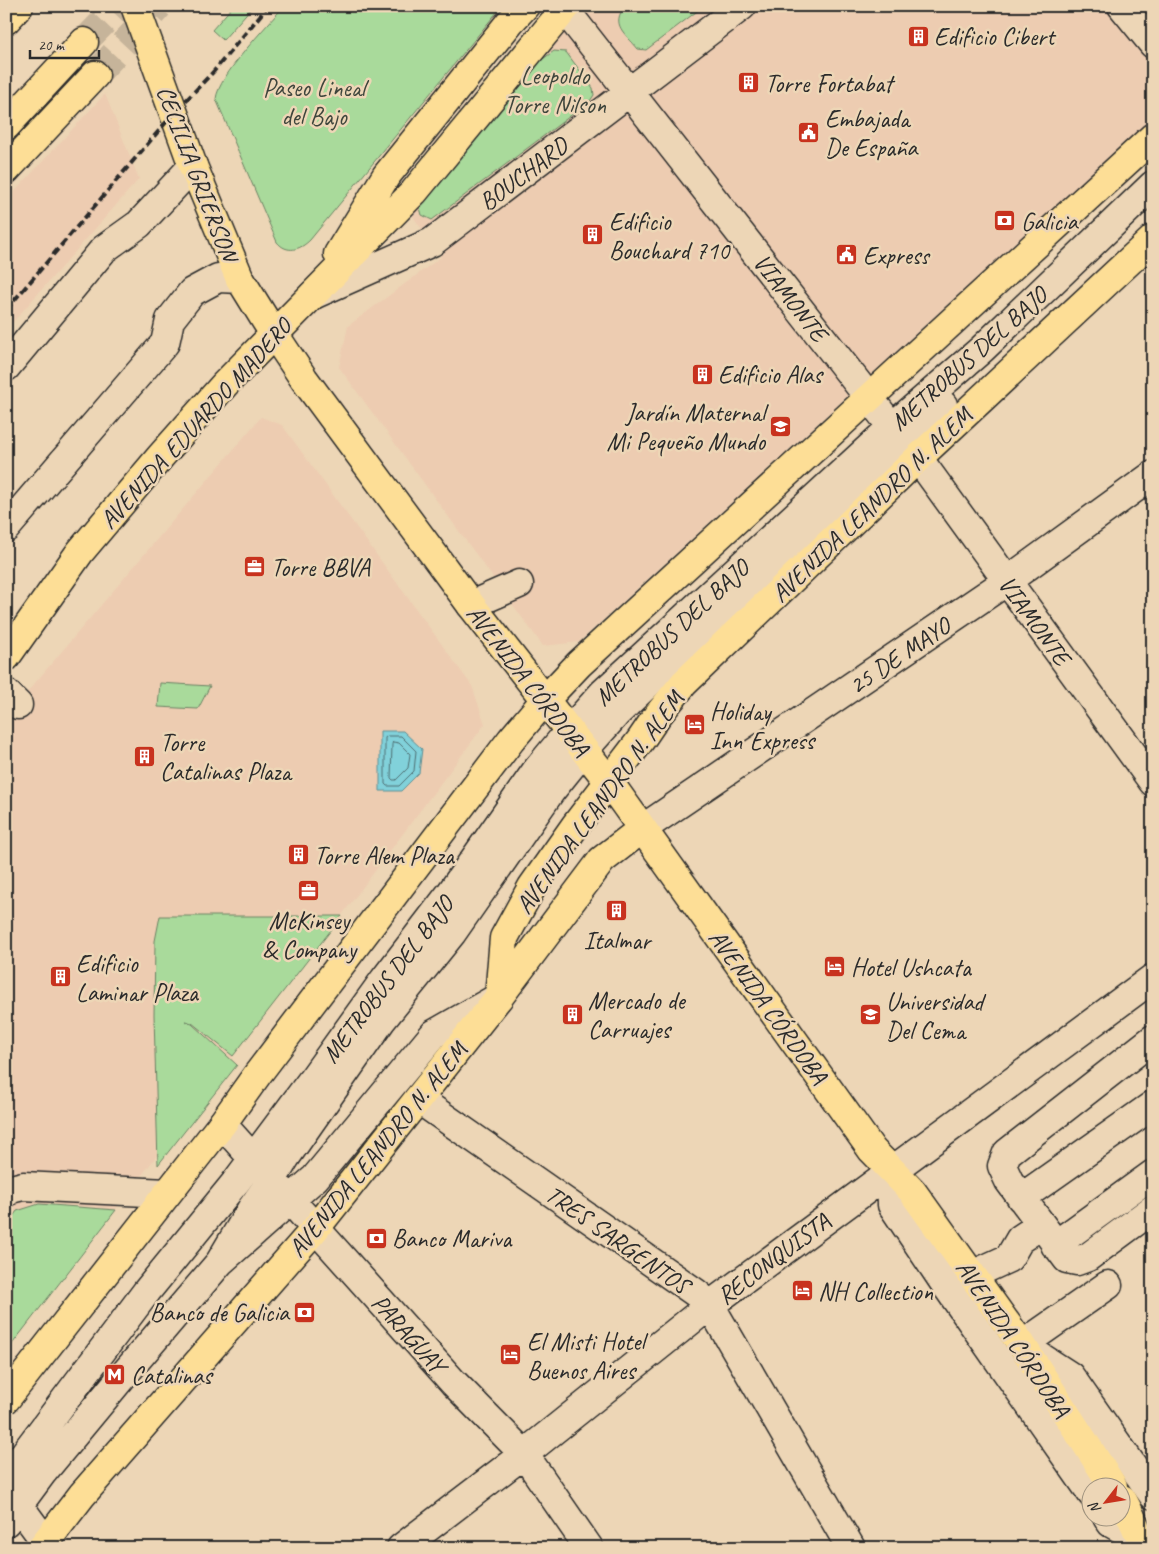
<svg xmlns="http://www.w3.org/2000/svg" width="1159" height="1554" viewBox="0 0 1159 1554" font-family="Caveat,sans-serif">
<style>
.built{fill:#edccb1}
.green{fill:#a9da9b;stroke:#6a8263}
.water{fill:#81d1da;stroke:#5f8f94}
.lines{fill:none;stroke-linecap:round;stroke-linejoin:round}
.shore{stroke:#4d6d71;stroke-width:1}
.highway-tunnel{stroke:#c6b49a;stroke-width:28;stroke-dasharray:28 14;stroke-linecap:butt}
.minor-casing{stroke:#2b2b2b;stroke-width:31}
.major-casing{stroke:#2b2b2b;stroke-width:31}
.highway-casing{stroke:#2b2b2b;stroke-width:31}
.minor{stroke:#edd6b6;stroke-width:28}
.major{stroke:#fdde96;stroke-width:28}
.highway{stroke:#fdde96;stroke-width:28}
.rail{stroke:#2b2b2b;stroke-width:4;stroke-dasharray:8 4;stroke-linecap:butt}
.labels{text-anchor:middle;stroke-width:5;stroke-linejoin:round;paint-order:stroke}
.poi-label{font-size:25px;fill:#2b2b2b;stroke:#edd6b6;text-anchor:start}
.park-label{font-size:25px;fill:#3e453c;stroke:#edd6b6}
.street-label{font-size:25px;fill:#2b2b2b;stroke:#edd6b6}
</style>
<rect width="100%" height="100%" fill="#edd6b6"/>
<filter id="ink" filterUnits="userSpaceOnUse"><feTurbulence type="fractalNoise" baseFrequency=".02" numOctaves="2"/><feDisplacementMap in="SourceGraphic" scale="10" xChannelSelector="R" yChannelSelector="G"/><feConvolveMatrix kernelMatrix="1 2 1 2 8 2 1 2 1" color-interpolation-filters="sRGB"/></filter>
<g filter="url(#ink)">
<!-- built -->
<path class="built" d="M585,6H1153V116L579,642L543,646L339,367L348,326L441,257L408,209Z
M105,94L139,179L6,330V201Z
M261,417L282,425L472,686L485,724L348,907L6,1352V717Z"/>
<!-- green -->
<path class="green" d="M233,6H253L223,40L212,30Z
M284,6H502L310,240C300,250 287,254 277,242L216,99C218,76 267,26 284,6Z
M625,6H704L646,50L638,49C625,33 610,25 625,6Z
M554,51L566,52L593,88L594,95L590,101L432,220L422,215L418,201L540,61Z
M160,683L210,686L198,709L158,707Z
M160,916H342L233,1056L192,1023L185,1021L192,1024L237,1065L158,1165L154,1015L155,941Z
M39,1204L116,1210L6,1352V1226L17,1211Z"/>
<!-- water -->
<path class="water" d="M380,731H403L422,749L419,773L401,791H380Z"/>
<g class="lines">
<!-- shore -->
<path class="shore" d="M388,736H401L416,751L414,771L399,786H387L385,784V738Z
M393,742L399,743L410,754L408,768L396,780H393L391,778L392,745Z"/>
<!-- highway-tunnel -->
<path class="highway-tunnel" d="M84,42L119,6
M95,75L159,6"/>
<defs>
<path id="minor" d="M562,6L892,427L918,458L1153,782
M1122,6L1153,44
M313,295L432,242L742,6
M6,367L104,249L139,224L193,166
M6,528L165,343L170,320L192,292L218,278L240,279
M471,605L519,584
M6,693L18,705
M642,829L1007,581L1153,475
M1153,1039L1007,1153L1002,1166L1009,1181L1067,1259L1077,1261L1088,1257L1153,1209
M418,1099L696,1293L710,1305L851,1548
M222,1124L453,1382L524,1454L589,1548
M891,1170L892,1205L943,1281L1092,1494
M6,1193L11,1189L23,1186L167,1193
M1021,1198L1153,1105
M1055,1245L1153,1174
M220,1262L252,1208L272,1180L286,1157L381,1021L452,933L551,791L584,750L618,712L879,464L943,405
M972,1275L1009,1258L1020,1239L1041,1225
M1108,1285L1022,1345L1070,1376L1153,1495
M6,1478L147,1291L235,1183L315,1076L384,980L450,894L536,771L569,731L603,693L892,427L982,349L1153,185
M9,1492L50,1548
M1107,1516L1111,1523L1141,1540
M6,1522L43,1472L121,1378L220,1262L315,1178L434,1034L499,997
M401,1548L524,1454L710,1305L1153,978"/>
<path id="major" d="M135,6L193,166L240,279L274,334L304,379L471,605L609,782L872,1150L912,1191L1022,1345L1113,1486
M6,20L19,6
M338,254L386,176L510,22L525,6
M6,657L80,552L161,456L225,384L414,192L567,6
M499,997L504,938L532,887L575,826L640,741L657,716L684,683L918,458L1153,239
M6,1399L222,1124L257,1075L511,740L544,701L579,664L1153,137
M1122,1499C1132,1515 1136,1533 1147,1548
M41,1548L82,1495L315,1229L499,997L602,860L642,829"/>
<path id="highway" d="M6,126L84,42
M6,170L95,75"/>
</defs>
<!-- minor casing -->
<use href="#minor" class="minor-casing"/>
<!-- major casing -->
<use href="#major" class="major-casing"/>
<!-- highway casing -->
<use href="#highway" class="highway-casing"/>
<!-- minor -->
<use href="#minor" class="minor"/>
<!-- major -->
<use href="#major" class="major"/>
<!-- highway -->
<use href="#highway" class="highway"/>
<!-- rail -->
<path class="rail" d="M6,310L174,113L214,71L268,6"/>
</g>
</g>
<!-- icons -->
<defs>
<symbol id="building-square" viewBox="-11 -11 22 22"><rect x="-9" y="-9" width="18" height="18" rx="4" fill="#c8321e" stroke="#edd6b6"/><path d="M-4-6H4V6H1V3H-1V6H-4ZM-2.5-4.3h1.7v1.8h-1.7ZM.8-4.3h1.7v1.8H.8ZM-2.5-1h1.7V.8h-1.7ZM.8-1h1.7V.8H.8Z" fill="#fff"/></symbol>
<symbol id="civic-square" viewBox="-11 -11 22 22"><rect x="-9" y="-9" width="18" height="18" rx="4" fill="#c8321e" stroke="#edd6b6"/><path d="M-.6-6.5H3V-4.5H.6V-3L4-1V1h2V6H-6V1h2V-1L-.6-3ZM-1.2 2.5V6h2.4V2.5Z" fill="#fff"/></symbol>
<symbol id="bank-square" viewBox="-11 -11 22 22"><rect x="-9" y="-9" width="18" height="18" rx="4" fill="#c8321e" stroke="#edd6b6"/><path d="M-6-4H6V4H-6ZM0-2.3a2.3 2.3 0 1 0 0 4.6a2.3 2.3 0 1 0 0-4.6Z" fill="#fff"/></symbol>
<symbol id="school-square" viewBox="-11 -11 22 22"><rect x="-9" y="-9" width="18" height="18" rx="4" fill="#c8321e" stroke="#edd6b6"/><path d="M0-5L7-2L0 1L-7-2ZM-4 1L0 2.5L4 1V4Q0 6-4 4Z" fill="#fff"/></symbol>
<symbol id="office-square" viewBox="-11 -11 22 22"><rect x="-9" y="-9" width="18" height="18" rx="4" fill="#c8321e" stroke="#edd6b6"/><path d="M-6-3h4V-5.5h4V-3h4V5H-6ZM-1-4.5V-3h2v-1.5ZM-6 0V1H6V0Z" fill="#fff"/></symbol>
<symbol id="hotel-square" viewBox="-11 -11 22 22"><rect x="-9" y="-9" width="18" height="18" rx="4" fill="#c8321e" stroke="#edd6b6"/><path d="M-6-4.5h1.5V1H6V5H4.5V3h-9V5H-6ZM-4 0a1.8 1.8 0 1 1 3.6 0ZM.5 0V-2.5h3Q6-2.5 6 0Z" fill="#fff"/></symbol>
<symbol id="university-square" viewBox="-11 -11 22 22"><rect x="-9" y="-9" width="18" height="18" rx="4" fill="#c8321e" stroke="#edd6b6"/><path d="M0-5L7-2L0 1L-7-2ZM-4 1L0 2.5L4 1V4Q0 6-4 4Z" fill="#fff"/></symbol>
<symbol id="metro-square" viewBox="-11 -11 22 22"><rect x="-9" y="-9" width="18" height="18" rx="4" fill="#c8321e" stroke="#edd6b6"/><path d="M-5.5 5V-5H-3L0 0L3-5H5.5V5H3V-.5L0 4L-3-.5V5Z" fill="#fff"/></symbol>
</defs>
<g fill-rule="evenodd">
<use href="#building-square" x="906" y="24" width="25" height="25"/>
<use href="#building-square" x="736" y="70" width="25" height="25"/>
<use href="#civic-square" x="796" y="120" width="25" height="25"/>
<use href="#bank-square" x="992" y="208" width="25" height="25"/>
<use href="#building-square" x="580" y="222" width="25" height="25"/>
<use href="#civic-square" x="834" y="242" width="25" height="25"/>
<use href="#building-square" x="690" y="362" width="25" height="25"/>
<use href="#school-square" x="768" y="414" width="25" height="25"/>
<use href="#office-square" x="242" y="554" width="25" height="25"/>
<use href="#hotel-square" x="682" y="712" width="25" height="25"/>
<use href="#building-square" x="132" y="744" width="25" height="25"/>
<use href="#building-square" x="286" y="842" width="25" height="25"/>
<use href="#office-square" x="296" y="878" width="25" height="25"/>
<use href="#building-square" x="604" y="898" width="25" height="25"/>
<use href="#hotel-square" x="822" y="954" width="25" height="25"/>
<use href="#building-square" x="48" y="964" width="25" height="25"/>
<use href="#building-square" x="560" y="1002" width="25" height="25"/>
<use href="#university-square" x="858" y="1002" width="25" height="25"/>
<use href="#bank-square" x="364" y="1226" width="25" height="25"/>
<use href="#hotel-square" x="790" y="1278" width="25" height="25"/>
<use href="#bank-square" x="292" y="1300" width="25" height="25"/>
<use href="#hotel-square" x="498" y="1342" width="25" height="25"/>
<use href="#metro-square" x="102" y="1362" width="25" height="25"/>
</g>
<g class="labels">
<!-- poi labels -->
<g class="poi-label">
<text x="934" y="45">Edificio Cibert</text>
<text x="765" y="92">Torre Fortabat</text>
<text x="825" y="127">Embajada<tspan x="825" dy="29">De España</tspan></text>
<text x="609" y="230">Edificio<tspan x="609" dy="29">Bouchard 710</tspan></text>
<text x="1021" y="230">Galicia</text>
<text x="863" y="264">Express</text>
<text x="718" y="383">Edificio Alas</text>
<text x="765" y="421" text-anchor="end">Jardín Maternal<tspan x="765" dy="29">Mi Pequeño Mundo</tspan></text>
<text x="271" y="576">Torre BBVA</text>
<text x="710" y="720">Holiday<tspan x="710" dy="29">Inn Express</tspan></text>
<text x="160" y="751">Torre<tspan x="160" dy="29">Catalinas Plaza</tspan></text>
<text x="314" y="864">Torre Alem Plaza</text>
<text x="309" y="929" text-anchor="middle">McKinsey<tspan x="309" dy="29">&amp; Company</tspan></text>
<text x="617" y="949" text-anchor="middle">Italmar</text>
<text x="76" y="972">Edificio<tspan x="76" dy="29">Laminar Plaza</tspan></text>
<text x="851" y="976">Hotel Ushcata</text>
<text x="588" y="1009">Mercado de<tspan x="588" dy="29">Carruajes</tspan></text>
<text x="886" y="1010">Universidad<tspan x="886" dy="29">Del Cema</tspan></text>
<text x="392" y="1247">Banco Mariva</text>
<text x="818" y="1300">NH Collection</text>
<text x="289" y="1321" text-anchor="end">Banco de Galicia</text>
<text x="527" y="1350">El Misti Hotel<tspan x="527" dy="29">Buenos Aires</tspan></text>
<text x="131" y="1384">Catalinas</text>
</g>
<!-- park labels -->
<g class="park-label">
<text x="555" y="84">Leopoldo<tspan x="555" dy="29">Torre Nilson</tspan></text>
<text x="314" y="96">Paseo Lineal<tspan x="314" dy="29">del Bajo</tspan></text>
</g>
<!-- street labels -->
<g class="street-label">
<text transform="translate(198 173) rotate(69)" y="9">CECILIA GRIERSON</text>
<text transform="translate(523 173) rotate(-37)" y="9">BOUCHARD</text>
<text transform="translate(791 297) rotate(52)" y="9">VIAMONTE</text>
<text transform="translate(968 358) rotate(-42)" y="9">METROBUS DEL BAJO</text>
<text transform="translate(195 423) rotate(-48)" y="9">AVENIDA EDUARDO MADERO</text>
<text transform="translate(871 504) rotate(-44)" y="9">AVENIDA LEANDRO N. ALEM</text>
<text transform="translate(1035 620) rotate(54)" y="9">VIAMONTE</text>
<text transform="translate(671 632) rotate(-43)" y="9">METROBUS DEL BAJO</text>
<text transform="translate(899 655) rotate(-34)" y="9">25 DE MAYO</text>
<text transform="translate(529 680) rotate(52)" y="9">AVENIDA CÓRDOBA</text>
<text transform="translate(599 802) rotate(-54)" y="9">AVENIDA LEANDRO N. ALEM</text>
<text transform="translate(387 979) rotate(-53)" y="9">METROBUS DEL BAJO</text>
<text transform="translate(769 1006) rotate(54)" y="9">AVENIDA CÓRDOBA</text>
<text transform="translate(377 1149) rotate(-51)" y="9">AVENIDA LEANDRO N. ALEM</text>
<text transform="translate(618 1239) rotate(35)" y="9">TRES SARGENTOS</text>
<text transform="translate(773 1258) rotate(-37)" y="9">RECONQUISTA</text>
<text transform="translate(409 1333) rotate(48)" y="9">PARAGUAY</text>
<text transform="translate(1014 1338) rotate(56)" y="9">AVENIDA CÓRDOBA</text>
</g>
</g>
<!-- margin -->
<rect width="1159" height="1554" fill="none" stroke="#edd6b6" stroke-width="25"/>
<rect x="12" y="12" width="1134" height="1529" fill="none" stroke="#2b2b2b" stroke-width="2" filter="url(#ink)"/>
<!-- north arrow -->
<g transform="translate(1106 1502) rotate(239)"><circle r="24" fill="#edd6b6" stroke="#9f927e"/>
<path d="M0-4L9 19L0 12L-9 19Z" fill="#c8321e"/>
<text y="-8" font-size="14" font-weight="bold" text-anchor="middle" fill="#2b2b2b">N</text>
</g>
<!-- scale -->
<path d="M30 50v8h69v-8" fill="none" stroke="#2b2b2b" stroke-width="2.5"/>
<text x="38" y="50" font-size="15" fill="#2b2b2b" stroke="#edd6b6" stroke-width="4" paint-order="stroke">20 m</text>
</svg>
